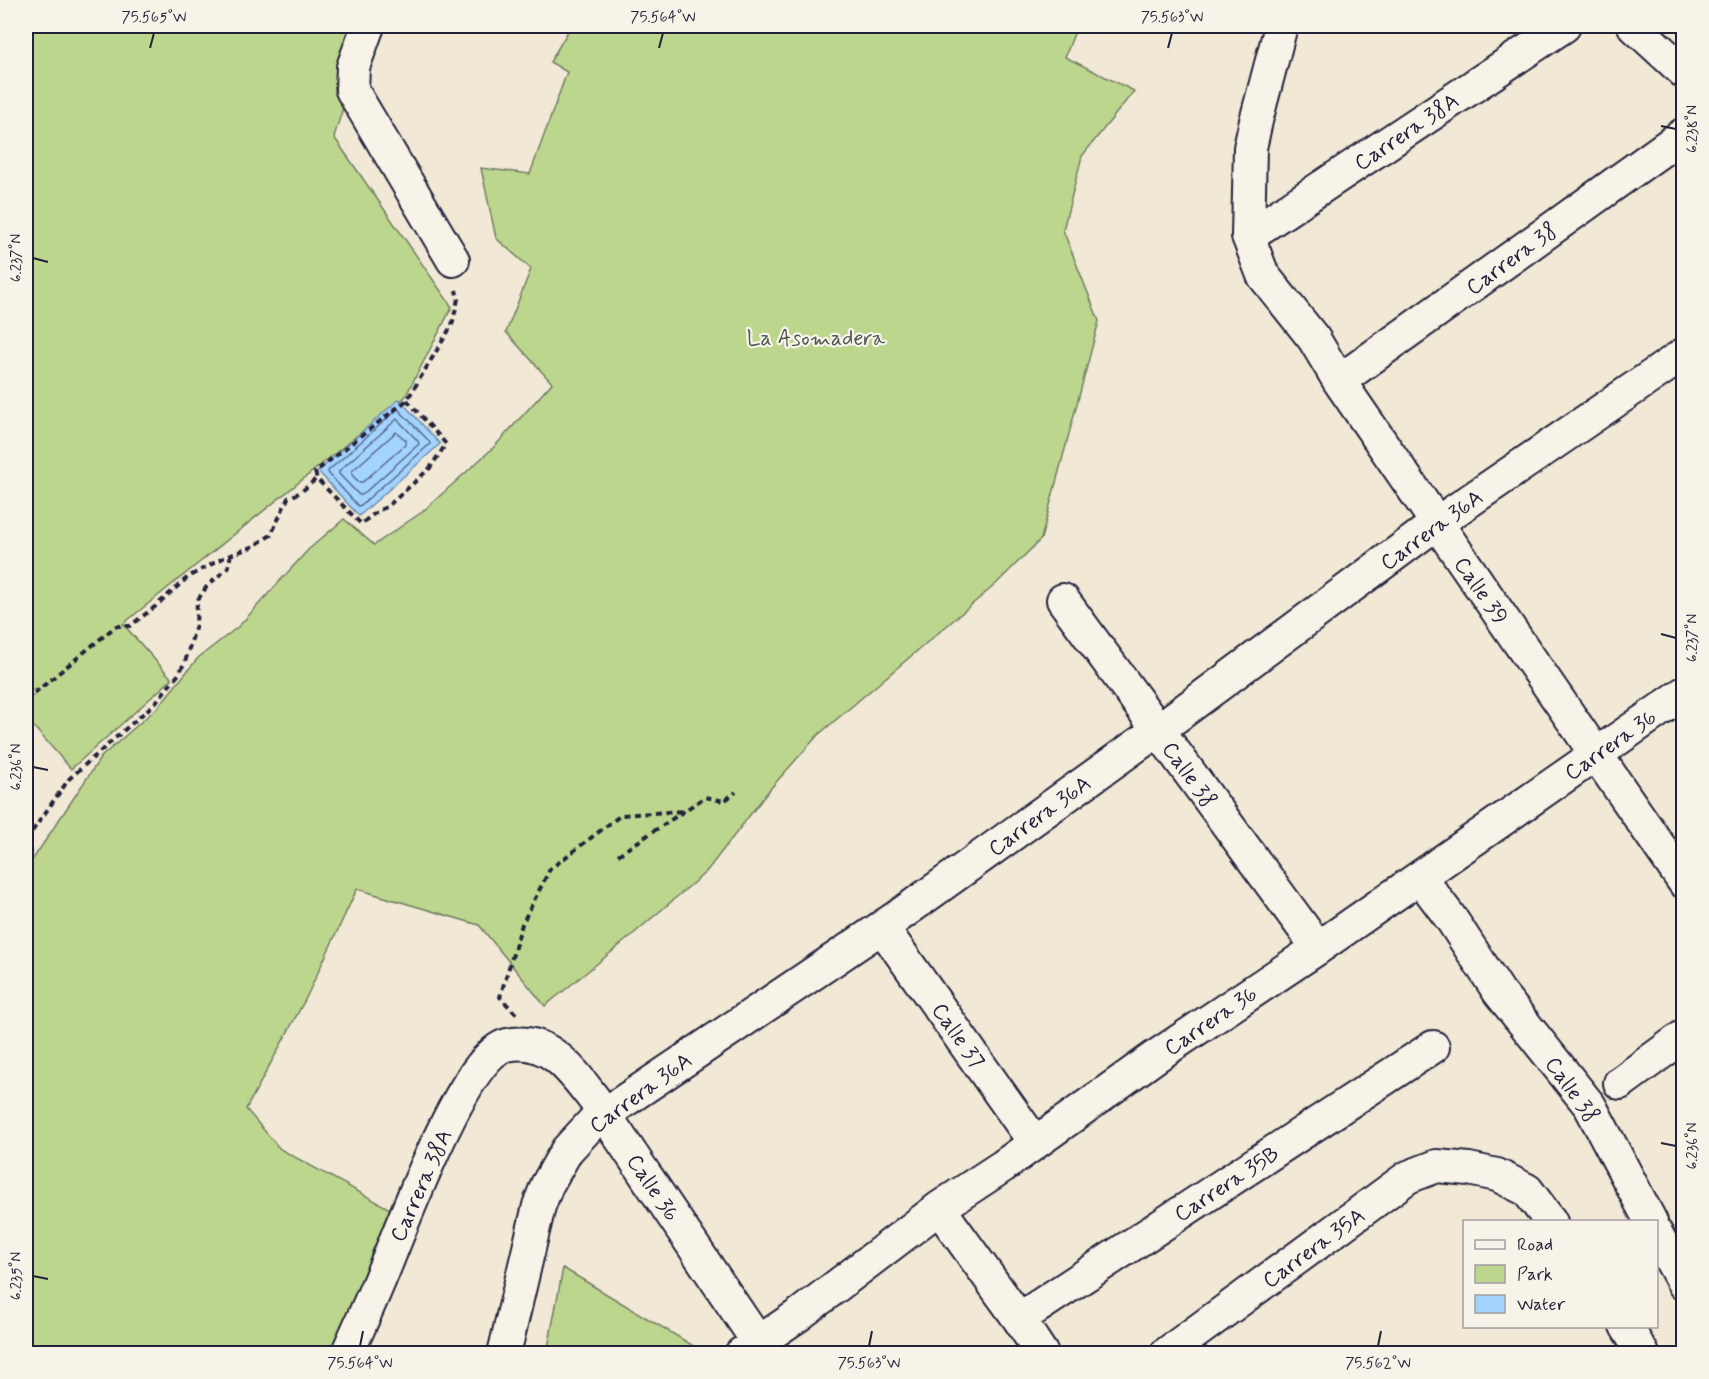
<svg xmlns="http://www.w3.org/2000/svg" width="1709" height="1379" viewBox="0 0 1709 1379" font-family="Mynerve,sans-serif">
<style>
.green{fill:#bdd68d;stroke:#707c64;stroke-width:1.5}
.water{fill:#a3d3ff;stroke:#6f8cb1;stroke-width:1.5}
.lines{fill:none;stroke-linecap:round;stroke-linejoin:round}
.shore{stroke:#566989;stroke-width:1.5}
.minor-casing{stroke:#22223b;stroke-width:36}
.path{stroke:#22223b;stroke-width:4;stroke-dasharray:6 4.5;stroke-linecap:butt}
.minor{stroke:#f7f3e8;stroke-width:32}
.ticks{fill:none;stroke:#22223b;stroke-width:2}
.labels{text-anchor:middle;stroke-width:4.5;stroke-linejoin:round;paint-order:stroke}
.street-label{font-size:22px;fill:#22223b;stroke:#f7f3e8}
.park-label{font-size:22px;fill:#505854;stroke:#f7f3e8}
.neatline{fill:none;stroke:#22223b;stroke-width:2}
.ticks-label{font-size:15px;text-anchor:middle;fill:#22223b}
</style>
<rect width="100%" height="100%" fill="#f1e8d6"/>
<filter id="ink" filterUnits="userSpaceOnUse"><feTurbulence type="fractalNoise" baseFrequency=".0167" numOctaves="2"/><feDisplacementMap in="SourceGraphic" scale="12" xChannelSelector="R" yChannelSelector="G"/><feConvolveMatrix kernelMatrix="1 2 1 2 8 2 1 2 1" color-interpolation-filters="sRGB"/></filter>
<g filter="url(#ink)">
<!-- green -->
<path class="green" d="M26,26H368L334,137L452,307L405,397L123,624L172,679L71,769L26,718V702L39,690L26,689Z
M571,26H1077L1065,57L1134,91L1082,156L1063,230L1099,321L1041,539L996,584L818,735L770,789L706,872L625,941L545,1006L479,925L357,889L306,998L246,1109L280,1149L392,1210L332,1353H26V873L28,867L26,870V857L31,862L101,757L158,707L198,658L239,626L308,550L344,519L374,545L422,512L494,447L552,383L506,332L531,269L496,238L481,168L530,174L567,72L550,62Z
M563,1268L702,1351L698,1354L547,1353Z"/>
<!-- water -->
<path class="water" d="M399,399L440,444L359,516L318,471Z"/>
<g class="lines">
<!-- shore -->
<path class="shore" d="M398,409L429,441L430,444L361,505L358,506L329,474L328,471Z
M397,419L418,441L419,444L362,495H359L339,474V471Z
M396,432L406,440V444L363,482H359L352,475V471Z"/>
<defs>
<path id="minor" d="M368,26L353,67L352,90L453,260
M1281,26L1256,121L1250,148L1248,236L1263,275L1314,339L1339,381L1684,882
M1634,26L1684,72
M1248,236L1564,26
M1339,381L1684,134
M1063,600L1318,948
M1420,877L1452,920L1499,992L1590,1106L1651,1222
M882,927L1035,1143
M1620,1083L1684,1036
M939,1208L1019,1319L1042,1354
M1656,1233L1684,1284
M1019,1319L1433,1047
M1626,1326L1643,1354
M347,1354C359,1327 371,1301 382,1274C400,1231 464,1055 507,1045C550,1035 575,1075 597,1103L766,1354
M504,1354L539,1206L547,1185L567,1150L593,1122L897,917L1158,730L1437,523L1684,354
M741,1354L800,1314L939,1208L1003,1166L1155,1057L1318,948L1684,693
M1166,1354L1408,1177L1437,1166L1469,1169L1497,1175L1527,1190L1551,1222"/>
</defs>
<!-- minor casing -->
<use href="#minor" class="minor-casing"/>
<!-- path -->
<path class="path" d="M407,400L446,444L430,468L387,507L379,510L361,524L317,479L315,472L407,400L452,325L458,299L456,290
M26,700L116,626H130L156,606L188,577L225,557L252,547L271,535L288,498L301,492L317,478
M26,840L69,779L155,703L178,675L185,662L196,625L197,601L207,586L228,568L231,554
M26,840C32,853 32,860 26,873
M618,855L705,797L724,801L736,792
M516,1014L500,997L522,924L550,869L621,815L684,811"/>
<!-- minor -->
<use href="#minor" class="minor"/>
</g>
</g>
<!-- ticks -->
<path class="ticks" d="M150,48L154,33M659,48L663,33M1168,48L1172,33M1661,126L1676,129M33,258L48,262M1661,634L1676,638M33,767L48,770M1661,1143L1676,1146M33,1276L48,1279M360,1346L363,1331M869,1346L872,1331M1378,1346L1381,1331"/>
<g class="labels">
<!-- street labels -->
<g class="street-label">
<text transform="translate(1406 131) rotate(-34)" y="8">Carrera 38A</text>
<text transform="translate(1511 258) rotate(-36)" y="8">Carrera 38</text>
<text transform="translate(1431 529) rotate(-36)" y="8">Carrera 36A</text>
<text transform="translate(1482 590) rotate(55)" y="8">Calle 39</text>
<text transform="translate(1610 744) rotate(-35)" y="8">Carrera 36</text>
<text transform="translate(1190 774) rotate(54)" y="8">Calle 38</text>
<text transform="translate(1039 815) rotate(-36)" y="8">Carrera 36A</text>
<text transform="translate(1210 1020) rotate(-34)" y="8">Carrera 36</text>
<text transform="translate(959 1035) rotate(55)" y="8">Calle 37</text>
<text transform="translate(1573 1089) rotate(54)" y="8">Calle 38</text>
<text transform="translate(640 1092) rotate(-36)" y="8">Carrera 36A</text>
<text transform="translate(1226 1183) rotate(-33)" y="8">Carrera 35B</text>
<text transform="translate(420 1185) rotate(-66)" y="8">Carrera 38A</text>
<text transform="translate(654 1187) rotate(56)" y="8">Calle 36</text>
<text transform="translate(1313 1247) rotate(-36)" y="8">Carrera 35A</text>
</g>
<!-- park labels -->
<g class="park-label">
<text x="816" y="345">La Asomadera</text>
</g>
</g>
<!-- margin -->
<rect width="1709" height="1379" fill="none" stroke="#f7f3e8" stroke-width="66"/>
<!-- legend -->
<rect x="1463" y="1220" width="195" height="108" fill="#f7f3e8" stroke="#a29fa3" stroke-width="1.5"/>
<rect x="1475" y="1240" width="30" height="9" fill="#f7f3e8" stroke="#a29fa3" stroke-width="1.5"/>
<text x="1517" y="1250" font-size="18" fill="#22223b">Road</text>
<rect x="1475" y="1265" width="30" height="18" fill="#bdd68d" stroke="#a29fa3" stroke-width="1.5"/>
<text x="1517" y="1280" font-size="18" fill="#22223b">Park</text>
<rect x="1475" y="1295" width="30" height="18" fill="#a3d3ff" stroke="#a29fa3" stroke-width="1.5"/>
<text x="1517" y="1310" font-size="18" fill="#22223b">Water</text>
<rect x="33" y="33" width="1643" height="1313" class="neatline"/>
<g class="ticks-label">
<text x="154" y="22">75.565°W</text>
<text x="663" y="22">75.564°W</text>
<text x="1172" y="22">75.563°W</text>
<text transform="translate(1692 129) rotate(-90)" y="5">6.238°N</text>
<text transform="translate(16 258) rotate(-90)" y="5">6.237°N</text>
<text transform="translate(1692 638) rotate(-90)" y="5">6.237°N</text>
<text transform="translate(16 767) rotate(-90)" y="5">6.236°N</text>
<text transform="translate(1692 1146) rotate(-90)" y="5">6.236°N</text>
<text transform="translate(16 1276) rotate(-90)" y="5">6.235°N</text>
<text x="360" y="1368">75.564°W</text>
<text x="869" y="1368">75.563°W</text>
<text x="1378" y="1368">75.562°W</text>
</g>
</svg>
